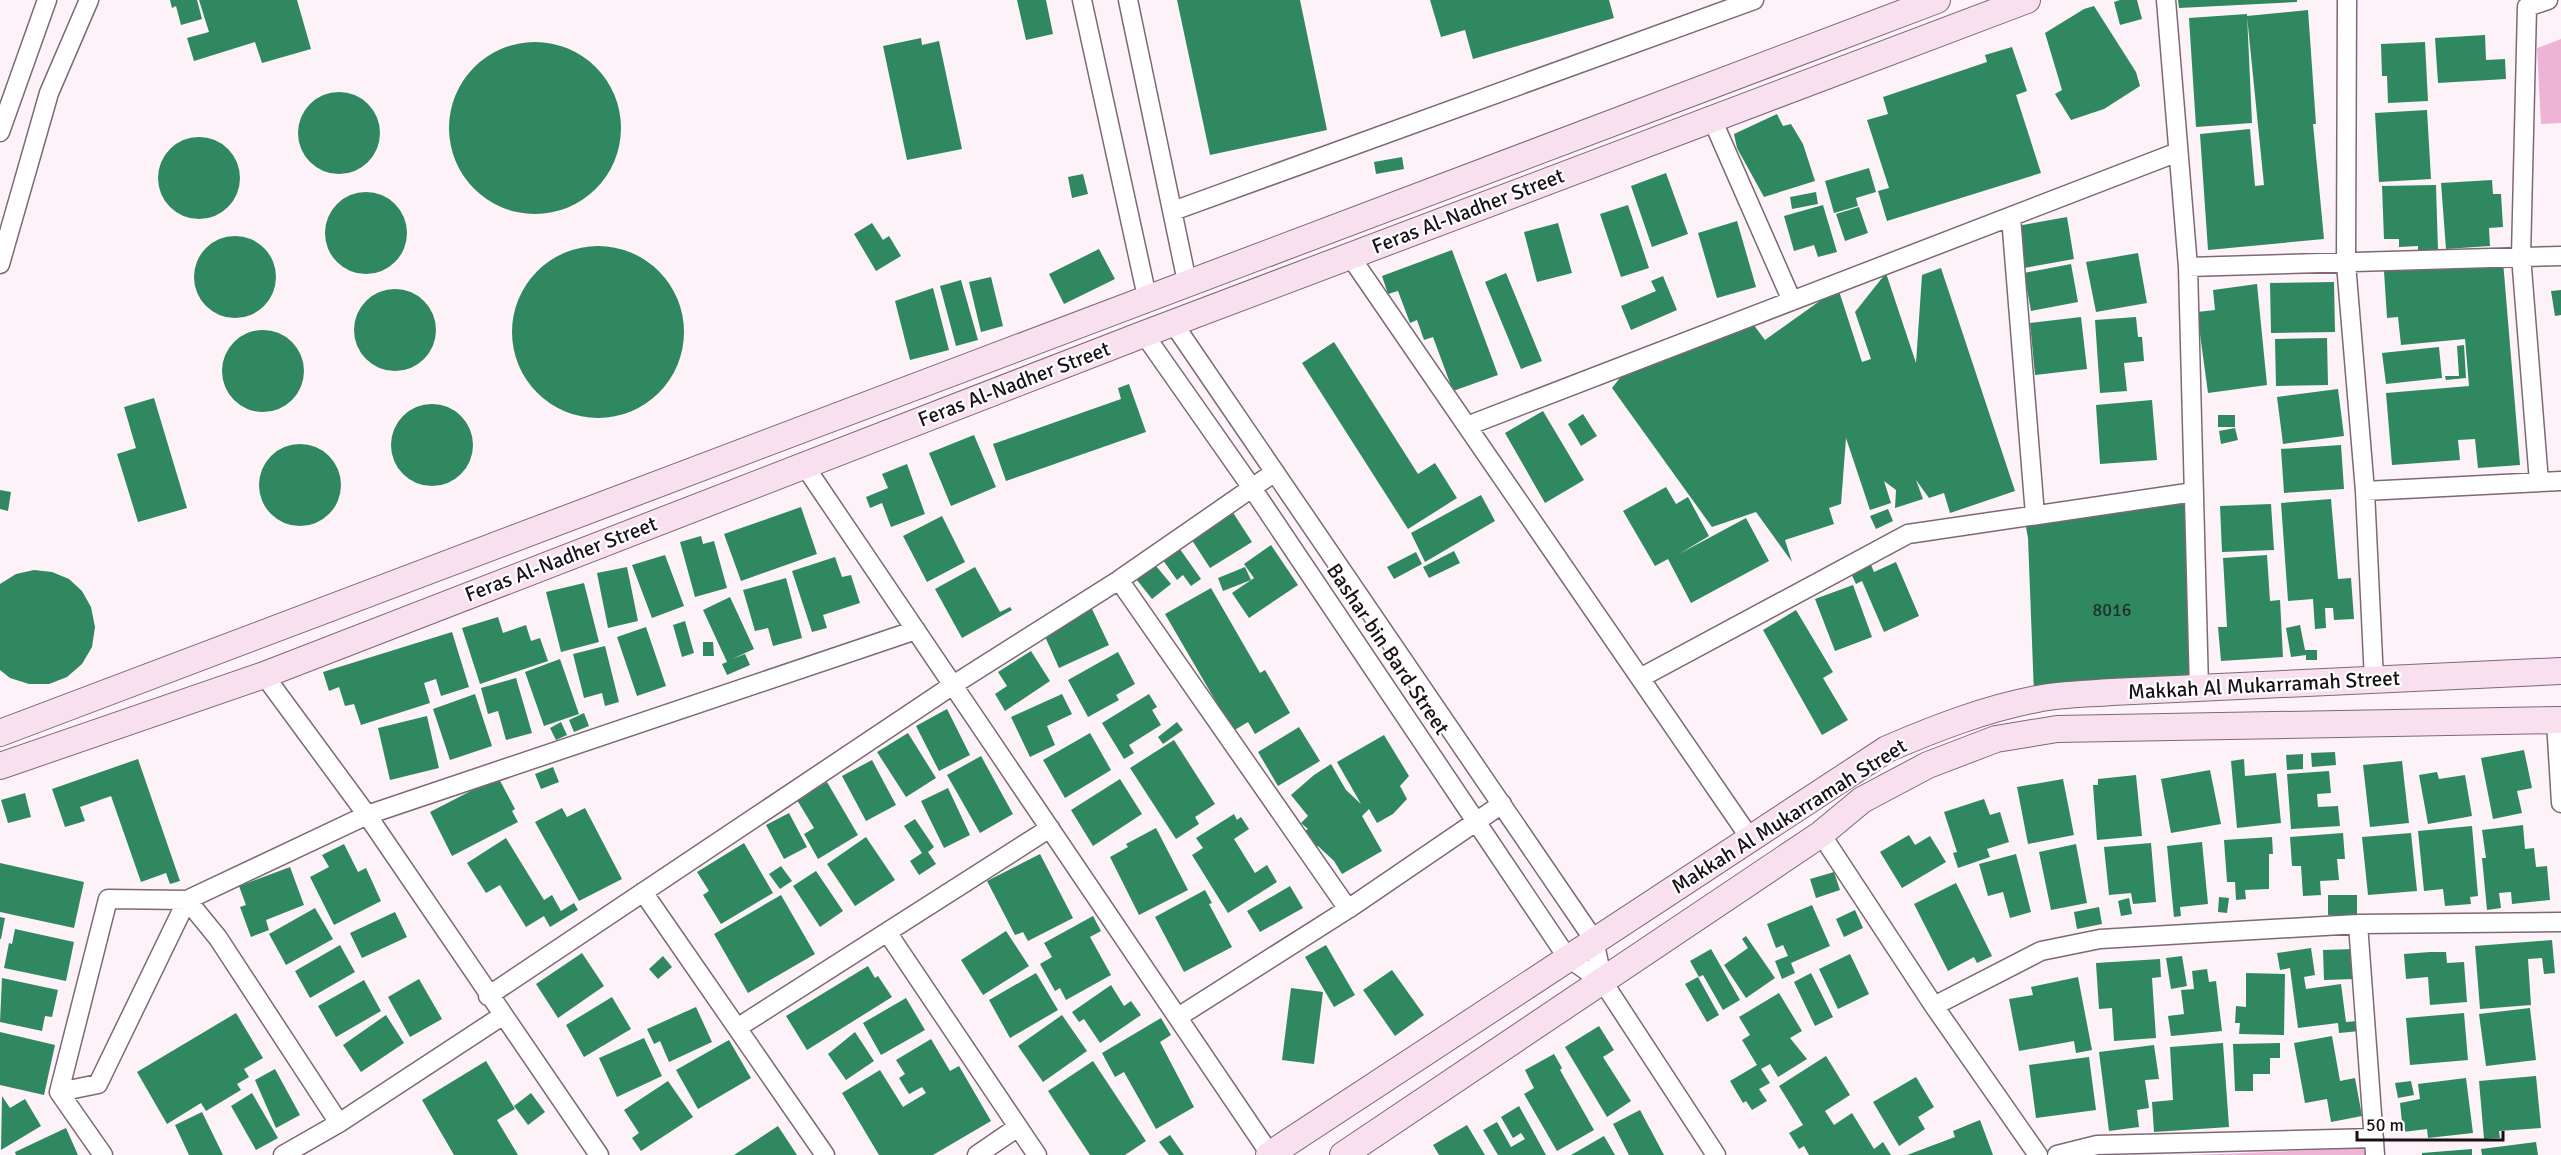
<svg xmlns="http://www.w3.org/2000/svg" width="2561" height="1155" viewBox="0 0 2561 1155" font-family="Signika,sans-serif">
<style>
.green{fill:#efb3d6}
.building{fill:#308861}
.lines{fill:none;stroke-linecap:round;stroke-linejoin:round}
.street-casing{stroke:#7e6875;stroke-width:21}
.secondary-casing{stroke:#7e6875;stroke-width:28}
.street{stroke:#fff;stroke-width:18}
.secondary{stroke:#f9e0ef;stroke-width:26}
.labels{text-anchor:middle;stroke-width:4.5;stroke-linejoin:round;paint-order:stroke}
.number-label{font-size:18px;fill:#1f2f29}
.street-label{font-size:21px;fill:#191116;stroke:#fff}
</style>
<rect width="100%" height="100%" fill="#fcf2f8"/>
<!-- green -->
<path class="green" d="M2561,39V123L2541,124L2537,48Z
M2363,1148L2365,1155H2196Z"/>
<!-- building -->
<path class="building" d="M170,0H197L202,19L181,25L176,6L172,8Z
M199,0H297L311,49L262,63L255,42L194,61L187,38L209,32Z
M1017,0H1046L1053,34L1026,40Z
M1177,0H1300L1327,130L1210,155Z
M1430,0H1609L1614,18L1473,59L1465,30L1441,37Z
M2120,0H2137L2142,19L2120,25L2114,2Z
M2178,0H2297V2L2179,8Z
M2094,6L2136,72L2140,86L2104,109L2071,120L2055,94L2062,90L2045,33L2084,9Z
M2308,10L2316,124H2313L2324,239L2208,250L2200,134L2250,129L2255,186L2264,185L2247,16Z
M2247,14L2252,123L2196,127L2189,18Z
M2485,35L2486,60L2505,59L2506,79L2438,83L2435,38Z
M921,38L922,45L939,41L962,149L907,160L883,46Z
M2425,42L2428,101L2388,103L2387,76H2382L2381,44Z
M449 128a86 86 0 1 1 172 0a86 86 0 1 1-172 0Z
M2012,47L2027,91L2016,95L2041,173L1887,221L1878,191L1889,188L1867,120L1888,114L1883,97L1987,62L1985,55Z
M298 133a41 41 0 1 1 82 0a41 41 0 1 1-82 0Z
M2427,110L2431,179L2379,182L2375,113Z
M1777,114L1783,126L1791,124L1803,144L1815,181L1764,197L1737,148L1734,134Z
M158 178a41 41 0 1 1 82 0a41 41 0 1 1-82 0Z
M1402,157L1404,169L1376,174L1374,162Z
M1869,168L1876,192L1856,198L1858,206L1834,213L1825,181Z
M1666,173L1688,234L1652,247L1631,186Z
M1083,174L1088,194L1072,198L1068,177Z
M2492,180L2493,194H2501L2503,227L2489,228L2490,246L2446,249L2441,183Z
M2436,185L2438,251L2418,252V246L2399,247V239H2384L2382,186Z
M325 233a41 41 0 1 1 82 0a41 41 0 1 1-82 0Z
M1816,192L1818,204L1792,209L1790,197Z
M1628,205L1649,268L1621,277L1600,214Z
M1823,205L1837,252L1818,257L1814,245L1794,251L1784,216Z
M1859,207L1868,233L1845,241L1836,214Z
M2067,217L2074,259L2024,268L2017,226Z
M1737,221L1756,287L1717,298L1698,233Z
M872,223L883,240L889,236L901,256L876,271L854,234Z
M1558,223L1572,273L1537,282L1524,232Z
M194 277a41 41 0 1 1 82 0a41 41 0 1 1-82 0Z
M512 332a86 86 0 1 1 172 0a86 86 0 1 1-172 0Z
M1099,249L1115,279L1064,304L1049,274Z
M1452,250L1498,375L1453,391L1433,337L1424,340L1417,320L1410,323L1398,291L1388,294L1382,276Z
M2138,253L2147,303L2096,312L2086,262Z
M2503,261L2520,465L2478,468L2475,439L2458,440L2460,460L2392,465L2386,393L2469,386L2465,339L2401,345L2398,317L2387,318L2384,271Z
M2071,264L2078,302L2031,311L2024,273Z
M1941,268L2015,491L1950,513L1944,493L1929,498L1916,480L1923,499L1895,508L1896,490L1884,481L1891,503L1870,510L1846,438L1841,504L1829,508L1834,524L1785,540L1792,562L1756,512L1712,527L1612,388L1630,365L1753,324L1765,340L1838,288L1862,362L1871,359L1855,312L1886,273L1916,363L1922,275Z
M1506,273L1542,361L1521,369L1485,282Z
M1663,276L1677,310L1631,330L1621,306L1656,291L1651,281Z
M991,277L1003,326L981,332L969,282Z
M961,280L978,340L956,346L940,286Z
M2334,282L2335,332L2271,333L2270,283Z
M2257,284L2267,385L2208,393L2197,312L2215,310L2213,290Z
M933,288L949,350L910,360L895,301Z
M354 330a41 41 0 1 1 82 0a41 41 0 1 1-82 0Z
M2561,290V315L2555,316L2551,291Z
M2081,317L2087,369L2035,375L2030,323Z
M2136,317L2138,337H2142L2144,361L2124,363L2127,391L2100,393L2095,320Z
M222 371a41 41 0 1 1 82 0a41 41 0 1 1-82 0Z
M2327,338L2328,385L2276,386L2275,339Z
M1334,342L1418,474L1435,463L1457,498L1408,529L1302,363Z
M2464,345L2466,378L2446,380L2445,376H2459L2457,346Z
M2439,347L2442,378L2386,384L2382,353Z
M1129,384L1146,432L1006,481L993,444L1121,399L1118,388Z
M2338,389L2344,436L2283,444L2277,397Z
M154,398L187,508L138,522L117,454L136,448L124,407Z
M2152,400L2157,460L2100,464L2096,405Z
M391 445a41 41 0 1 1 82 0a41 41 0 1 1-82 0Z
M1543,411L1584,480L1545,503L1505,433Z
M1583,414L1597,436L1581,446L1568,424Z
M2218,415H2235V427H2218Z
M2235,428L2238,440L2221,444L2219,431Z
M974,435L996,487L951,506L929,453Z
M259 485a41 41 0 1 1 82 0a41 41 0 1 1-82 0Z
M2341,445L2344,489L2284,493L2281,449Z
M907,464L925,514L891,527L882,503L870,508L866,497L888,488L882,474Z
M1666,487L1676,504L1688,497L1709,536L1679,554L1746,518L1769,561L1691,603L1668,559L1655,566L1623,511Z
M0,490L11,492L8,511L0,509Z
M1481,495L1495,521L1425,562L1411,533Z
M2189,498L2195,683L2034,694L2028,538L2025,522Z
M2331,499L2338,579L2351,578L2354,619L2334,620L2333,608H2325L2326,628L2315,629L2313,599L2288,601L2281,503Z
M2271,504L2274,550L2222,552L2220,506Z
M801,507L817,554L741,581L724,534Z
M1230,508L1252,542L1210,568L1188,534Z
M1888,509L1893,521L1876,529L1870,516Z
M942,516L965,562L927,582L903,536Z
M701,536L703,544L714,541L727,588L695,597L680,542Z
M1175,542L1201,579L1191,586L1183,575L1177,580L1158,553Z
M1271,545L1298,585L1249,618L1232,593L1254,578L1244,564Z
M1454,551L1460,563L1429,578L1423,567Z
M1416,552L1422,564L1394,579L1387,567Z
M665,555L684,606L652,618L632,565Z
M2267,555L2270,601L2280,600L2283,657L2221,661L2218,627H2227L2223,558Z
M835,557L842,577L851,575L860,603L823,615L827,628L812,632L792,571Z
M1151,560L1171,584L1152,599L1133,575Z
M1869,560L1874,572L1896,562L1919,616L1884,632L1862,581L1856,584L1849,569Z
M627,567L638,621L608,628L597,573Z
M975,567L1000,612L1010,607L1012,610L962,638L935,589Z
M1245,567L1251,580L1223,591L1218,578Z
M34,570L52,572L69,579L82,591L91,607L95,627L92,647L82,664L67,677L49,684H29L10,678L0,670V584L16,574Z
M786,578L802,638L773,646L768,628L755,631L743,590Z
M584,583L599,642L561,652L546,592Z
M1853,585L1872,637L1835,651L1815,599Z
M1211,588L1260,673L1265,670L1290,713L1255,734L1248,722L1233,731L1165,614Z
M730,597L754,649L732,659L745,654L750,665L727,675L722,664L727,662L703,610Z
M1092,609L1109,645L1059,668L1043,632Z
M1796,610L1833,672L1823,678L1848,720L1822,735L1763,630Z
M498,617L503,633L526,625L531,641L540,638L548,661L480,684L462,628Z
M685,621L694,653L682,657L673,625Z
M2300,625L2305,650H2317V660H2306V655L2291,657L2286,628Z
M646,627L666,686L637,696L617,637Z
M452,632L469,687L441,696L436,679L424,683L430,703L361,725L354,704L345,706L339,687L329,691L323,672Z
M703,642H713L714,656H703Z
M605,646L619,702L605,706L602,693L584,698L573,654Z
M1031,651L1050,681L1005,711L995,694L1007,686L998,672Z
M1118,652L1135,684L1116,695L1119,700L1088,717L1068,680Z
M560,659L579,714L544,726L525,672Z
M516,678L532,733L506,740L498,711L488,714L481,688Z
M475,694L492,746L450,760L433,709Z
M1062,694L1072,714L1047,726L1055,745L1030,757L1011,717Z
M1149,694L1157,707L1152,710L1161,725L1129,745L1134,753L1124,759L1102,723Z
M947,709L970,755L939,771L916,726Z
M584,713L589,726L574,732L569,720Z
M427,716L439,768L390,780L378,728Z
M561,722L567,735L556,740L550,728Z
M1177,722L1183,730L1163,744L1158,737Z
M1299,727L1320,761L1278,786L1258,752Z
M908,733L936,778L906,797L877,752Z
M1090,733L1111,770L1065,798L1043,760Z
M1384,735L1409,776L1400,786L1407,799L1393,814L1377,823L1369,809L1362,816L1382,851L1342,874L1334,861L1318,846L1311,850L1301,833L1308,829L1301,823L1308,816L1291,795L1314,775L1331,764L1346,790L1361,804L1337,762Z
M1174,740L1215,804L1195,817L1199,824L1176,839L1130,768Z
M2524,750L2532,788L2517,791L2522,813L2493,819L2481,758Z
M2335,752L2336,765L2312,767L2311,753Z
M2303,754V769L2287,770L2286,755Z
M981,756L1013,814L980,833L947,775Z
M138,759L180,881L170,884L166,873L141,882L111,796L80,807L85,821L65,827L52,789Z
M2244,759L2245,776L2276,773L2281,823L2237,828L2231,761Z
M872,760L896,805L866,821L842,776Z
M2402,761L2409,823L2370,827L2363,765Z
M553,767L559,782L541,789L535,774Z
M2210,770L2221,824L2171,833L2161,779Z
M2329,771L2331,793L2317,794L2318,807L2338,806L2340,826L2291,829L2287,774Z
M2437,772L2439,779L2465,775L2472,816L2428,824L2419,775Z
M2136,775L2142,836L2097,840L2093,785H2098V779Z
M498,777L515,809L512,811L518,822L452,856L430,812Z
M1120,779L1142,814L1093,846L1071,810Z
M2063,779L2074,835L2028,844L2017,787Z
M827,782L858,835L818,859L804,834L814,828L797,800Z
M948,788L970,835L944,848L921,801Z
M25,793L31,817L8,823L1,800Z
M1984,799L1990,815L2000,812L2009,842L1987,849L1990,857L1958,868L1953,853L1957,852L1944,812Z
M562,808L567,817L585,808L622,879L579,901L535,822Z
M789,813L807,847L784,859L766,825Z
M1234,814L1237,820L1241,817L1249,829L1234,839L1255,873L1267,865L1277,882L1228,913L1192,855L1203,848L1196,838Z
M915,819L934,847L928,852L936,864L919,875L910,861L922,853L904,826Z
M2523,825L2525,849L2534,848L2536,867L2547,866L2550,900L2512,904L2511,892L2499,893L2501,908L2487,910L2482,858H2486L2482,830Z
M2472,826L2478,896L2470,897L2471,904L2445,906L2443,889L2424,891L2418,831Z
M1156,828L1188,890L1139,915L1110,857L1128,847L1126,844Z
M2343,833L2345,859H2337L2339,880L2320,881L2321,895L2303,896L2301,866H2292L2290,837Z
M2411,833L2417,891L2368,895L2362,837Z
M1909,835L1915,845L1930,836L1946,862L1902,888L1880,852Z
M866,837L895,880L855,906L827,864Z
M2272,837L2273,854H2269V889L2245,890L2246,899L2236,900L2235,882H2227L2224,840Z
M506,838L544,900L552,895L561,911L574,903L578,910L550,927L544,916L526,927L500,885L486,893L467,863Z
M2202,842L2208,904L2180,907L2181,916L2174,917L2167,846Z
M744,843L773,893L721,924L703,895L709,891L697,872Z
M2151,843L2156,902L2133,904L2131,893L2109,895L2104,847Z
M344,844L358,872L366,868L381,901L334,925L310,877L329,867L322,855Z
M2076,844L2087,903L2051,910L2039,852Z
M1040,854L1073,918L1028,941L1023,932L1015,935L987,881Z
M2016,854L2031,912L2010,918L2003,892L1988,896L1979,864Z
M0,863L84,882L74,928L0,912Z
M781,866L792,881L780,889L769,874Z
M290,867L304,905L266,920L269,930L251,937L240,907L246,905L239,886Z
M816,871L843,911L820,927L793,886Z
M1834,872L1840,890L1816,898L1810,879Z
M1956,883L1992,956L1977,963L1974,957L1948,971L1914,904Z
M1290,886L1303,908L1260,932L1247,911Z
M1205,890L1212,903L1209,904L1232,947L1184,972L1155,917Z
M781,895L815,954L748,993L714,934Z
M2328,895H2357V915H2328Z
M2219,897L2229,898L2227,913L2218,912Z
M2129,898L2132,914L2121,916L2118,901Z
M1812,905L1830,946L1791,963L1795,973L1782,979L1775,961L1788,956L1783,945L1776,948L1767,924Z
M2099,907L2102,924L2077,929L2074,912Z
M315,908L333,939L286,965L269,934Z
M1855,910L1863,928L1844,937L1836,919Z
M395,912L407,937L362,958L350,933Z
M1093,916L1101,931L1090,937L1111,975L1066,1000L1060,988L1055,991L1040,964L1052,957L1044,943Z
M0,917L5,918L1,939H0Z
M15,929L74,942L66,981L4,968L9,943L12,944Z
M1006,931L1029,966L983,995L961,960Z
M1746,936L1775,978L1746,998L1724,965L1748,948L1742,939Z
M2552,940L2555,973L2544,974L2542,958L2528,959L2531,1005L2480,1009L2475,946Z
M340,945L355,972L310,998L295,971Z
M1326,945L1355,995L1334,1007L1305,957Z
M2311,948L2315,975L2304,977L2306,989L2341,984L2346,1022L2358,1021L2360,1031L2339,1033L2338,1023L2298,1028L2290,968L2280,970L2277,953Z
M1711,949L1740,1000L1723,1010L1703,975L1699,977L1690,961Z
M2355,949V979L2324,980L2323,950Z
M2430,952H2446L2447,963L2464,962L2467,1002L2430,1005L2428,977L2406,979L2404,954Z
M582,953L604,986L558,1018L536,984Z
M1850,954L1869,994L1838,1009L1819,969Z
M663,956L672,967L658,979L649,969Z
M2182,956L2187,986L2171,989L2166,958Z
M2160,959L2161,977L2152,978L2156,1038L2114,1041L2112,1008L2099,1009L2096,963Z
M868,966L875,978L878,976L892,997L807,1050L786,1016Z
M2207,969L2209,982L2216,981L2222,1031L2171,1036L2168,1016L2184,1014L2181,990L2194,989L2192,971Z
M1392,970L1424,1015L1395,1036L1363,990Z
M1036,973L1058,1010L1010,1038L989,1000Z
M1811,973L1833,1017L1815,1026L1794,982Z
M2246,973L2285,974L2284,1035L2239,1034L2240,1023H2235L2236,1006L2246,1007Z
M1698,977L1719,1015L1707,1022L1685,984Z
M2078,977L2092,1050L2076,1053L2074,1041L2019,1051L2009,999L2033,995L2031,987Z
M2,978L58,990L52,1017L45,1016L42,1031L0,1022Z
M419,979L442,1019L410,1037L388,997Z
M364,980L381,1011L336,1037L318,1006Z
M1111,985L1124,1006L1131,1001L1141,1015L1100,1043L1084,1019L1079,1022L1072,1012Z
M1291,988L1323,992L1314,1064L1282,1060Z
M1779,993L1802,1031L1790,1038L1807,1059L1778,1077L1770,1064L1761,1069L1770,1083L1759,1089L1767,1101L1752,1110L1746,1101L1743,1103L1730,1081L1757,1065L1742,1040L1750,1035L1739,1017Z
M612,997L631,1029L584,1057L566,1025Z
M906,998L925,1030L881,1055L863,1023Z
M696,1007L712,1042L669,1062L660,1041L654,1044L647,1029Z
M2530,1008L2536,1060L2486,1066L2479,1014Z
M236,1013L263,1058L244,1069L249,1077L237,1084L241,1090L206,1111L201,1103L167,1124L137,1072Z
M2464,1013L2468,1060L2410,1065L2406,1018Z
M386,1015L404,1043L361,1072L343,1045Z
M1062,1015L1087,1051L1043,1082L1018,1046Z
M1161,1018L1171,1035L1160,1042L1194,1107L1156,1129L1124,1072L1115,1077L1102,1053Z
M1599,1026L1614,1050L1603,1057L1631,1101L1607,1117L1565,1047Z
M0,1032L55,1045L44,1095L0,1085Z
M855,1032L874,1061L846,1080L828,1054Z
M2332,1036L2340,1081L2355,1078L2362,1116L2331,1122L2327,1099L2305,1103L2294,1043Z
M644,1038L662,1076L617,1097L599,1058Z
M931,1039L950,1071L959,1066L991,1121L933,1155H879L842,1093L880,1070L903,1107L926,1093L922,1087L909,1094L899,1078L905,1074L896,1060Z
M729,1040L751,1078L698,1109L676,1070Z
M2223,1043L2229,1127L2154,1132L2152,1102L2173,1100L2170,1047Z
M2280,1043V1058H2270V1074H2253V1091H2235L2233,1044Z
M2154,1045L2159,1079L2145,1080L2149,1108L2137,1110L2139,1127L2109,1131L2099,1052Z
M1554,1054L1562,1068L1560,1070L1594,1130L1557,1151L1524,1094L1534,1088L1525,1070Z
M1826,1056L1850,1095L1825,1111L1834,1125L1852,1113L1874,1149L1883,1142L1891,1155H1809L1804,1146L1799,1149L1789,1133L1803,1125L1779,1086Z
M2089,1057L2096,1110L2036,1118L2029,1065Z
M486,1061L515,1109L497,1120L518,1155H454L422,1100Z
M1093,1061L1146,1141L1125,1155H1090L1048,1091Z
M275,1069L300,1115L276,1128L255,1080Z
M2536,1076L2541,1128L2499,1131L2500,1138L2484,1139L2479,1081Z
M1916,1077L1934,1107L1918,1117L1925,1129L1899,1146L1873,1102Z
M2466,1078L2473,1133L2428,1138L2427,1129L2403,1132L2400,1103L2420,1099L2418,1084Z
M668,1081L693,1117L641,1151L632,1138L639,1133L624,1110Z
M2411,1081L2414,1095L2398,1098L2395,1083Z
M252,1093L278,1138L256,1150L231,1106Z
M531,1093L545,1112L528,1125L514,1106Z
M2,1096L10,1108L25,1099L41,1126L1,1150Z
M1519,1106L1546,1155H1498L1483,1130L1497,1122L1511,1147L1525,1139L1521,1133L1513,1138L1501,1117Z
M1640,1110L1664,1155H1629L1613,1124Z
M202,1112L223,1155H189L175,1125Z
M1980,1120L1993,1155H1907L1955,1137L1953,1131Z
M1467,1125L1485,1155H1439L1433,1145Z
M778,1126L797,1155H734Z
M66,1128L78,1155H16L15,1152Z
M1170,1135L1184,1155H1169L1159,1142Z
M1604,1136L1615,1155H1571Z
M2536,1142L2538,1155H2482L2481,1149Z
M2472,1149V1155H2422V1153Z"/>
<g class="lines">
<defs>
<path id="street" d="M1082,0L1147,297
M1128,0L1187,282
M2166,0L2188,267L2199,688
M2347,0L2346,264L2365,491L2374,680
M1712,119L1792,301
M0,132L47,0
M1173,211L1754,0
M2011,217L2035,515
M1350,256L1750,838
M0,264L49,93L89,0
M2188,267L2561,256
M1173,323L1594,940L1603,982L1716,1155
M1144,334L1252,488L1567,957L1603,982
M1467,426L2178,152
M804,465L1270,1154
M2539,482L2521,256L2527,7L2548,0
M2365,491L2561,481
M1119,580L1348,909
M264,675L367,815L599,1155
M1640,678L1908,534L2194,492
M2556,721L2561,803
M1821,834L1934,1006L2038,1155
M643,892L825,1155
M2358,924L2375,1155
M887,932L1037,1155
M488,996L953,685L1119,580L1275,472
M1934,1006L2041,951L2100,939L2358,924L2561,922
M1178,1017L1348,909L1502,804
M737,1028L1050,828
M59,1092L98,1084L187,900L367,815L916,630
M103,1155L59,1092L108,899L187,900L218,938L339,1123
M283,1155L339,1123L502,1016
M977,1155L1018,1127
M2057,1155L2097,1145L2374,1138"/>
<path id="secondary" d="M0,733L1937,0
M0,766L264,675L1144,334L2027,0
M1269,1155L1887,749C1936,728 1985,709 2037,699C2061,694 2087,694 2112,692L2561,671
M1343,1155L1821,834L1862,800L1928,765L1996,739L2057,729L2561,720"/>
</defs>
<!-- street casing -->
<use href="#street" class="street-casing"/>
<!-- secondary casing -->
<use href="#secondary" class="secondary-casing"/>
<!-- street -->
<use href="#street" class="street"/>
<!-- secondary -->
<use href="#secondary" class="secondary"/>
</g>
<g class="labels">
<!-- number labels -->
<g class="number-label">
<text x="2112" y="616">8016</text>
</g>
<!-- street labels -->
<g class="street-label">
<text transform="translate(1468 211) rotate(-21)" y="7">Feras Al-Nadher Street</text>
<text transform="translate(1014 384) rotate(-21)" y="7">Feras Al-Nadher Street</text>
<text transform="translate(561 559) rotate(-21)" y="7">Feras Al-Nadher Street</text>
<text transform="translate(1388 649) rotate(56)" y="7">Bashar bin Bard Street</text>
<text transform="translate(2264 685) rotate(-3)" y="7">Makkah Al Mukarramah Street</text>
<text transform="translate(1789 816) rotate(-32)" y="7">Makkah Al Mukarramah Street</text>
</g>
</g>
<!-- scale -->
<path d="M2357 1131v9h146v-9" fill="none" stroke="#191116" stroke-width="3"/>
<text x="2366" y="1131" font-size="18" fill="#191116" stroke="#ffffff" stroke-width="4.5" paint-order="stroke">50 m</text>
</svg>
